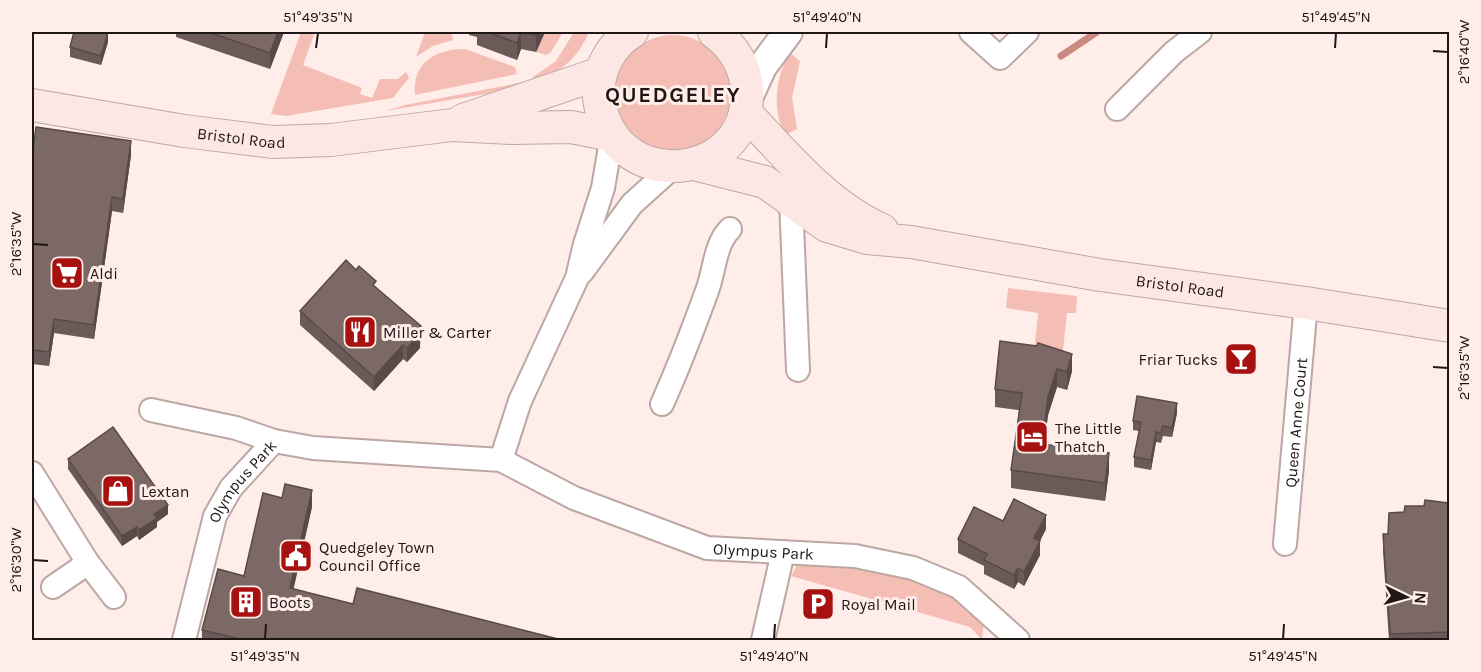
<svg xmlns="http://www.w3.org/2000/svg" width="1481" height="672" viewBox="0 0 1481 672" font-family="Karla,sans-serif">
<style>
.green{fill:#f5beb5}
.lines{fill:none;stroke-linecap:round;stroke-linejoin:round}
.stream{stroke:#cb8a81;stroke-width:7}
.minor-casing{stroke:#bca7a4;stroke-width:26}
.tertiary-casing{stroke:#bca7a4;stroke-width:32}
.secondary-casing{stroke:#bca7a4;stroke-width:34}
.minor{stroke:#fff;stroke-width:22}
.tertiary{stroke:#fff;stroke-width:28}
.secondary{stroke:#fde7e4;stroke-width:32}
.wall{fill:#6b5a58}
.shaded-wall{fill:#574a47}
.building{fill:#7c6966;stroke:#574a47;stroke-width:1.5}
.ticks{fill:none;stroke:#1e1715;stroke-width:2}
.labels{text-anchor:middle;stroke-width:6;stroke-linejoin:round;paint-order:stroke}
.street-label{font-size:16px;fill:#1e1715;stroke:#ffedea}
.poi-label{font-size:16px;fill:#1e1715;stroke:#ffedea;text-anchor:start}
.district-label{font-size:22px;font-weight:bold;letter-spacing:1.5px;fill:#1e1715;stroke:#ffedea}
.neatline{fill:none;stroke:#1e1715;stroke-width:2}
.ticks-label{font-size:15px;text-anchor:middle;fill:#1e1715}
</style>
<rect width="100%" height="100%" fill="#ffedea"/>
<!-- green -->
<path class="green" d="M301,32H315L303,65L362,88L360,94L372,98L380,79H398L406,72L409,78L393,98L286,116L271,114Z
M425,32H446L452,35L453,40L433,46L416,57Z
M544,32H563L551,52L546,55L536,52Z
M574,32H589C577,60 560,71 534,85L533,77L556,61Z
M615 93a58 58 0 1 1 116 0a58 58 0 1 1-116 0Z
M465,49L515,67L517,74L415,95C412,63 435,49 465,49Z
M790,53L800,61L792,98L797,129L785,135C772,110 775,77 790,53Z
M524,82L526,87L385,111L405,105Z
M1008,288L1077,296L1076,313H1067L1062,359L1033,364L1038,313L1006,308Z
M798,563L898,569L964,601L984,621L982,640L970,627L791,576Z"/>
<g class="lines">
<!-- stream -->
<path class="stream" d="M1061,56L1097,32"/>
<defs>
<g id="minor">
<path d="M971,32L1000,58L1027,32"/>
<path d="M1117,109L1174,52L1200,32"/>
<path d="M791,200L798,370"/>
<path d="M582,272L632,204L673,167"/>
<path d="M662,404C679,366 694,327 708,288C715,268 715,244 730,229"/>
<path id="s1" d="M151,410L236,428L274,441L313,448L501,460L574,498L707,548L855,556L913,568L959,587L1018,640"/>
<path d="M501,460L520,401L577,278L585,244L603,188L612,135"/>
<path d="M32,473L88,563L114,597"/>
<path id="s2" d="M1285,544L1306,303"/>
<path d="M53,587L88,563"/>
<path id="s3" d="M184,640L215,516L231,488L274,441"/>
<path d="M763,640L783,552"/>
</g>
<path id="tertiary" d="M746,102L762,67L788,32"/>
<g id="secondary">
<path d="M632,32C610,45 596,73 599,98C611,197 752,183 747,89C745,65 733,46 714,32"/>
<path id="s4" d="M32,105L184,131L273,142L331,140L452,125L512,128L571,127L612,135"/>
<path d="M745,112C785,154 827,206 882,230"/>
<path d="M463,120L601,73"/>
<path id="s5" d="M694,164L765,182L827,226L867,238L911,242L1100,275L1306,303L1450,326"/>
</g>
</defs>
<!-- minor casing -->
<use href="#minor" class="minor-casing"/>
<!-- tertiary casing -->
<use href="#tertiary" class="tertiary-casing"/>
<!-- secondary casing -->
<use href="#secondary" class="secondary-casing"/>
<!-- minor -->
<use href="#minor" class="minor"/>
<!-- tertiary -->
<use href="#tertiary" class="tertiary"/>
<!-- secondary -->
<use href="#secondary" class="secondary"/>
</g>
<!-- wall -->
<path class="wall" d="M176,32H284L270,69L176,37Z
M469,32H545L536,52L521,49L517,60L477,45V37L469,35Z
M108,42L101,65L70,57V47Z
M131,155L123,213L112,211L94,339L54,333L49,366L32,364V158Z
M376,287L421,340L420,341V348L407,362L403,359L374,391L300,325V311Z
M1000,341L1072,371L1067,390L1057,387L1048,415L1044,444L1109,471L1105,501L1011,488V470L1019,410L995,407V389Z
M1177,413L1172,437L1163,436L1161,443L1156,442L1151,470L1134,467V457L1139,431L1133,430V421Z
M68,459L168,514L157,522V527L139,540L137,536L122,546L68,469Z
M312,507L293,589L353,604L562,640H202V630L244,576Z
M1003,521L1046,529L1040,541V555L1024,586L1018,582L1014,589L984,574V566L958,553V539Z
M1383,534L1449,550V640H1389L1383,551Z"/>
<!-- shaded-wall -->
<path class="shaded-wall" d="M108,32V42L101,65V56Z
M278,32H284L270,69V53Z
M521,32V49L517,60V43Z
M537,32H545L536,52V35Z
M131,141V155L123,213V199Z
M112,197V211L94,339V325Z
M54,319V333L49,366V352Z
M421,326L420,348L407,362V348L416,331Z
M403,345V359L374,391V377Z
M1072,354V371L1067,390V372Z
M1057,369V387L1048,415L1042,462V444L1048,397Z
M1177,403V413L1172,437V428Z
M1156,432V442L1151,470V460Z
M1109,453V471L1105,501V483Z
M312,490V507L290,605V588Z
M168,505V514L157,522V527L139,540V530L154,514Z
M1046,515V529L1034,552V538Z
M137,527V536L122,546V536Z
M1040,541V555L1024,586V572Z
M1018,568V582L1014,589V575Z"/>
<!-- building -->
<path class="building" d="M74,32H108L101,56L70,47Z
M208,32H278L270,53Z
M488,32H521L517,43Z
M523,32H537L536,35Z
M36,127L131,141L123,199L112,197L94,325L54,319L49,352L32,350V158Z
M346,260L356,270L359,266L376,281L373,285L421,326L416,331L420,334L407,348L403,345L374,377L300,311Z
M1000,341L1037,346L1038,343L1072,354L1067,372L1057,369L1048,397L1042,444L1109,453L1105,483L1011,470L1022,393L995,389Z
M1137,396L1177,403L1172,428L1163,426L1161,433L1156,432L1151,460L1134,457L1141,422L1133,421Z
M113,427L168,505L154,514L157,518L139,530L137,527L122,536L68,459Z
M285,484L312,490L290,588L353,604L357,588L562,640H244L202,630L218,569L244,576L263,493L282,498Z
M1014,499L1046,515L1034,538L1040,541L1024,572L1018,568L1014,575L984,560L987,554L958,539L974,507L1003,521Z
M1425,500L1448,503L1449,550V632L1390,634L1383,534H1388L1389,513L1404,512L1405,506H1424Z"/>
<!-- ticks -->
<path class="ticks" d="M316,48L318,33M826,48L827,33M1335,48L1336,33M1433,51L1448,52M33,244L48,245M1433,367L1448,368M33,560L48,561M265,639L266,624M774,639L775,624M1283,639L1284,624"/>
<!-- icons -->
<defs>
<symbol id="supermarket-square" viewBox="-11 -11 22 22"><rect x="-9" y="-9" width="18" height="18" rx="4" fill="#a71211" stroke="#ffedea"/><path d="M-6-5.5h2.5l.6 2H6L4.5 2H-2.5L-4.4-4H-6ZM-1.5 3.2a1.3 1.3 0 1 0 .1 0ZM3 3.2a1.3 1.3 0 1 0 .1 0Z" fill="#fff"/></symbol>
<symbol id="restaurant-square" viewBox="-11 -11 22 22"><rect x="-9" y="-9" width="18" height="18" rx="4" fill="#a71211" stroke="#ffedea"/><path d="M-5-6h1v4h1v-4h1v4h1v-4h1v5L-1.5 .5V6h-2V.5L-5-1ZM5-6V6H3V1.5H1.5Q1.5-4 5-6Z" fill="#fff"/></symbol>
<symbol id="bar-square" viewBox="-11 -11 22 22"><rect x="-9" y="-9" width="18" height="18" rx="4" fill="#a71211" stroke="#ffedea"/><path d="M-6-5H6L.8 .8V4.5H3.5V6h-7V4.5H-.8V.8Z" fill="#fff"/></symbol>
<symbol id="hotel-square" viewBox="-11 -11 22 22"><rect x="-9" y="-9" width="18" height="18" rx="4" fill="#a71211" stroke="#ffedea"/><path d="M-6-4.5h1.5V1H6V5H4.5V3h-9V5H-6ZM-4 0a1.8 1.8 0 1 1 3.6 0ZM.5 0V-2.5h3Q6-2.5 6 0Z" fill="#fff"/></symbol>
<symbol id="shop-square" viewBox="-11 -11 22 22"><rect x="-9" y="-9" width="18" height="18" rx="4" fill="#a71211" stroke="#ffedea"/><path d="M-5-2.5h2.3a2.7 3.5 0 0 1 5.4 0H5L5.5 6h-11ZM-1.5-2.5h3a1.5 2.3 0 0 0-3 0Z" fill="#fff"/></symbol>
<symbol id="civic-square" viewBox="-11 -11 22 22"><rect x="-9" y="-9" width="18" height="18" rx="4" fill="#a71211" stroke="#ffedea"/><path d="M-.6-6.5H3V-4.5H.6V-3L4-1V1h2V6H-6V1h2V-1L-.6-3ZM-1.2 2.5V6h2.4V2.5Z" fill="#fff"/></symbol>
<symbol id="building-square" viewBox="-11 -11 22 22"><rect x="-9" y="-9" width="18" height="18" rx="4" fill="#a71211" stroke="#ffedea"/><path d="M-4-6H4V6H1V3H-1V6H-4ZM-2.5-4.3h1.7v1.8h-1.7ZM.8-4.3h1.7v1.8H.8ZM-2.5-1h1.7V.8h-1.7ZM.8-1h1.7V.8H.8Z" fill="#fff"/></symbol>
<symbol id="parking-square" viewBox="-11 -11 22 22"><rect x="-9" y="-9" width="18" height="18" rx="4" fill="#a71211" stroke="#ffedea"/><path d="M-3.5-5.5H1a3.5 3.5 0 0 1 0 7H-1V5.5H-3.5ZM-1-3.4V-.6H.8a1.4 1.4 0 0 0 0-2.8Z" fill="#fff"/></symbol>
</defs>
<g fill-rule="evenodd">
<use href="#supermarket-square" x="48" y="254" width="38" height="38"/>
<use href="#restaurant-square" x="341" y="313" width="38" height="38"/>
<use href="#bar-square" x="1222" y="340" width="38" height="38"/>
<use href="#hotel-square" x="1013" y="418" width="38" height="38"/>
<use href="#shop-square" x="99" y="472" width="38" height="38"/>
<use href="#civic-square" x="277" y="537" width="38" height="38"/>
<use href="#building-square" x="227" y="583" width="38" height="38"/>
<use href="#parking-square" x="799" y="585" width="38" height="38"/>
</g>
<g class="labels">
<!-- street labels -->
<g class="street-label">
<text dy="6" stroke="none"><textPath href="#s4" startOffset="212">Bristol Road</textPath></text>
<text dy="6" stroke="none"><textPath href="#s5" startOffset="508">Bristol Road</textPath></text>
<text dy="6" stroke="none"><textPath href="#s2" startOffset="122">Queen Anne Court</textPath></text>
<text dy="6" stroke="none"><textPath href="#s3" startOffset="172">Olympus Park</textPath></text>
<text dy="6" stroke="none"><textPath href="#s1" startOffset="636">Olympus Park</textPath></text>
</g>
<!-- poi labels -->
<g class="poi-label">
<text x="90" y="279">Aldi</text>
<text x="383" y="338">Miller &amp; Carter</text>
<text x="1218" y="365" text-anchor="end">Friar Tucks</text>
<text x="1055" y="434">The Little<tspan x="1055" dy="18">Thatch</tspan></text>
<text x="141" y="497">Lextan</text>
<text x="319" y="553">Quedgeley Town<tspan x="319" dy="18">Council Office</tspan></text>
<text x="269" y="608">Boots</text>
<text x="841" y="610">Royal Mail</text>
</g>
<!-- district labels -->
<g class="district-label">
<text x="673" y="102">QUEDGELEY</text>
</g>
</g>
<!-- border -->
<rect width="1481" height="672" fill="none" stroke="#ffedea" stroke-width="66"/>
<!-- north arrow -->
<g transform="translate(1406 597) rotate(95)" stroke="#ffedea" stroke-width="4.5" paint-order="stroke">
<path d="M0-4.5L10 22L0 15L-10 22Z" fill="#1e1715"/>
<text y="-9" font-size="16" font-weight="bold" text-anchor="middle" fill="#1e1715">N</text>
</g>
<rect x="33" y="33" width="1415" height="606" class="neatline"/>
<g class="ticks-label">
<text x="318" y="22">51°49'35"N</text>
<text x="827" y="22">51°49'40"N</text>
<text x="1336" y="22">51°49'45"N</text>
<text transform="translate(1464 52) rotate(-90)" y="5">2°16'40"W</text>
<text transform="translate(16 244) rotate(-90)" y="5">2°16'35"W</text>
<text transform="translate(1464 368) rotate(-90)" y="5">2°16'35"W</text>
<text transform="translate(16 560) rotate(-90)" y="5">2°16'30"W</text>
<text x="265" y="661">51°49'35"N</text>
<text x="774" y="661">51°49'40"N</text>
<text x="1283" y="661">51°49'45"N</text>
</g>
</svg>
